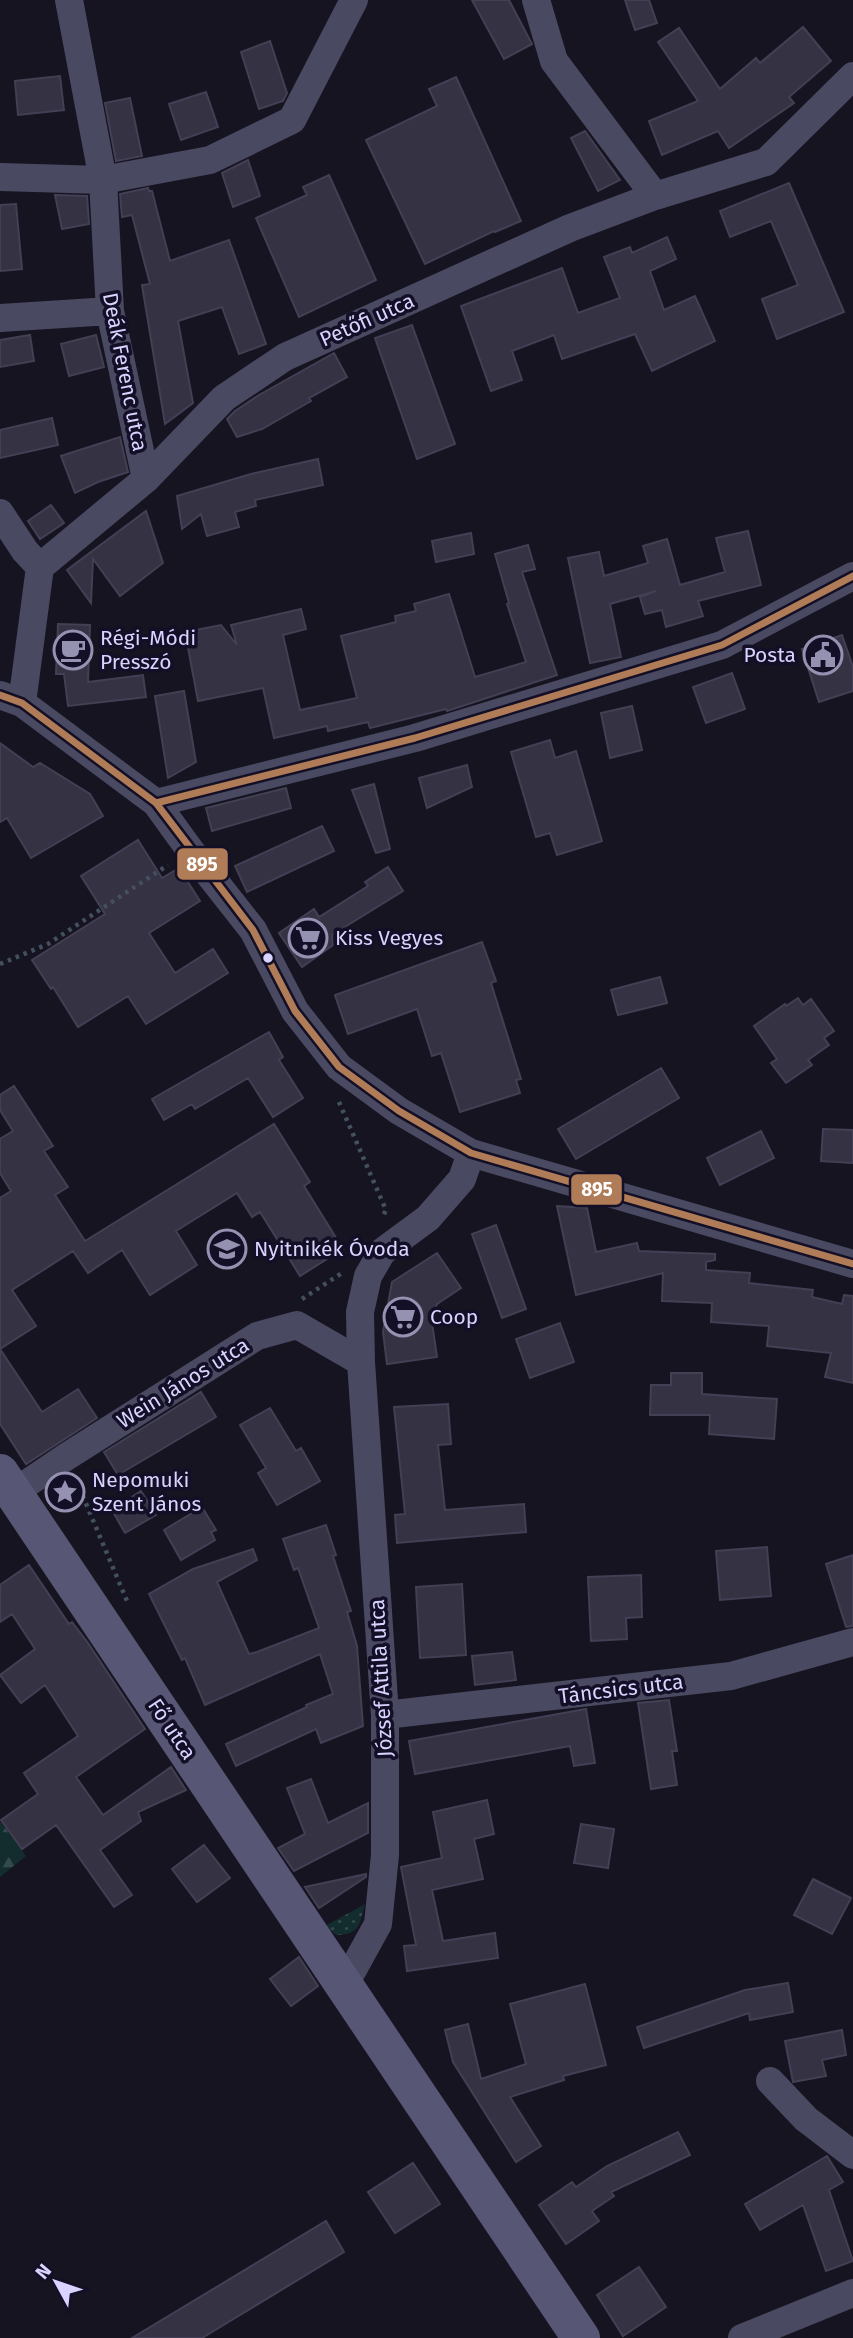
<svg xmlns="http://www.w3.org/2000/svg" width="853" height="2338" viewBox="0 0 853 2338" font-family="'Fira Sans',sans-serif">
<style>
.grass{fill:url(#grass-dots)}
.forest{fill:url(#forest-firs)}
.building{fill:#343243;stroke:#433f54;stroke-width:2}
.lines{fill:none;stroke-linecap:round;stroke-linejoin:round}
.path{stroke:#44505f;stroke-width:4.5;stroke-dasharray:3.5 5;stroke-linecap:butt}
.street{stroke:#4a4962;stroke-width:28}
.secondary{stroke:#575674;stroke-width:38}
.bus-1-casing{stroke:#130f26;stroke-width:12}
.bus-1{stroke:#b07c57;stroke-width:7}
.bus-dot{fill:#d9d4ff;stroke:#130f26;stroke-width:2.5}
.labels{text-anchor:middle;stroke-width:7;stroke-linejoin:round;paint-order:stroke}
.street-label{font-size:21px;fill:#d9d4ff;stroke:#130f26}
.poi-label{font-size:21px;fill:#d9d4ff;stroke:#130f26;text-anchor:start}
.line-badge{stroke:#130f26;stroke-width:2.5}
.badge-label{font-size:19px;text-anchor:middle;font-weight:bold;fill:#fff}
</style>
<defs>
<pattern id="grass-dots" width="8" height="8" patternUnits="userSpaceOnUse" patternTransform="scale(1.75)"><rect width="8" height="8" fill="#132c2d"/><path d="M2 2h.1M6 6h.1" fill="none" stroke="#354a4c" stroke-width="1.8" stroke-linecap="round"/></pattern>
<pattern id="forest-firs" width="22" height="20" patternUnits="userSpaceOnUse" patternTransform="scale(1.75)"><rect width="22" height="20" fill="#132c2d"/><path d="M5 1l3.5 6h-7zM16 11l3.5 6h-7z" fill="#354a4c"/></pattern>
</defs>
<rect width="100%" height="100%" fill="#161421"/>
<!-- grass -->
<path class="grass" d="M365,1904C360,1925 359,1935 336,1935L325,1926Z"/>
<!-- forest -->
<path class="forest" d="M0,1821L26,1856L0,1877Z"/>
<!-- building -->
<path class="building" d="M472,0H509L532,44L504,59Z
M625,0H649L657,23L635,30Z
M803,27L831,61L789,97L794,103L729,148L718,131L662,155L649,121L698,101L658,42L679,28L720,89L756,58L760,63Z
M270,41L287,93L283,101L259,109L241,52Z
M60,76L64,110L18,115L15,81Z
M456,77L521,221L495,232L494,231L425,264L366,140L437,106L429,89Z
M206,92L218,127L181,140L169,104Z
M130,98L142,156L116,161L105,103Z
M585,131L620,180L598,191L571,138Z
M248,160L260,196L233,207L222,173Z
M329,175L376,280L299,317L256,218L307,195L303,187Z
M789,183L844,312L777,339L762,299L798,285L771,221L730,237L720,211Z
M148,188L149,191H152L170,261L229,240L266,344L239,354L222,307L178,321L193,403L165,424L142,285L150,284L132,215L122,217L120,194Z
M55,195L87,196L89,224L62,229Z
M16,204L22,269L0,271V205Z
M667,237L676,259L650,271L664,310L695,296L715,341L652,371L635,334L562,359L554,335L512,351L522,380L491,391L461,306L562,268L578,313L620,298L604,257L630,247L632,253Z
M412,325L455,444L417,459L375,338Z
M30,335L34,361L0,367V340Z
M96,335L104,367L69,376L61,344Z
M334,353L347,377L309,398L311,401L262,429L237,437L227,419L235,411L259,395Z
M52,418L58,445L0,458V430Z
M120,437L128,472L98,482L75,493L61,456Z
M318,459L323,485L255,500L256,506L235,512L239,527L207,536L201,514L182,529L177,496L251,474Z
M51,505L64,523L40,539L28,521Z
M146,511L163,563L120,596L93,559L91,603L67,570Z
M748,531L761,585L698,601L703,616L666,627L662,610L645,614L640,597L656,591L610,604L621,657L590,663L568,558L599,552L604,576L648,563L643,546L667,539L680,585L725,572L716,538Z
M471,533L474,554L436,562L432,541Z
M528,545L535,569L522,572L557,675L447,711L446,709L370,728L368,722L328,731L327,726L274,738L263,688L198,701L185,632L221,625L237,645L231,625L301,609L306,629L283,635L300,710L357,698L341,636L396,622L395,616L416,611L414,604L449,594L475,677L526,662L507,604L509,603L495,554Z
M58,624L90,625L88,682L143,675L146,697L68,706L64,674H56Z
M842,635L853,667V691L819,702L802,649Z
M732,673L745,709L706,723L693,687Z
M184,691L196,762L168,778L155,696Z
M632,706L642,750L610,758L601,713Z
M550,740L555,758L576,751L602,841L557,855L550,833L536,837L511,752Z
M0,743L33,767L40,763L90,794L103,816L31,858L7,818L0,822Z
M467,765L472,787L427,808L419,778Z
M374,784L390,849L376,853L352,790Z
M286,788L291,808L212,831L206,808Z
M322,826L334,851L247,892L235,866Z
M138,840L162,878L179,868L200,901L149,933L175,973L213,949L228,973L146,1024L128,996L78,1027L53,987L51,989L32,960L105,914L81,876Z
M388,867L403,891L332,935L333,945L302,967L279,933L314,909L319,917L368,886L365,882Z
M482,942L496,981L491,983L521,1079L516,1080L520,1093L460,1112L441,1053L432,1056L417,1009L348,1034L335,995Z
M660,977L667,1003L618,1015L611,990Z
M798,998L803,1005L811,999L834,1031L824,1038L829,1045L808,1060L812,1065L786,1083L771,1063L777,1059L754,1026L785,1004L786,1006Z
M269,1032L283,1057L279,1060L303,1098L273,1117L248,1078L195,1109L192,1104L164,1120L152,1099Z
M661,1068L679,1098L576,1159L558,1129Z
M14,1086L53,1146L44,1151L68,1187L55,1195L85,1241L274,1124L310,1182L304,1186L343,1249L300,1276L260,1212L252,1217L237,1193L176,1231L197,1265L150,1295L122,1250L88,1273L73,1251L12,1290L36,1326L0,1349L42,1412L78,1389L97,1418L26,1464L0,1424V1198L11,1191L0,1173V1139L13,1131L0,1110V1095Z
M823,1129L853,1130V1163L821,1161Z
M761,1131L774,1158L720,1185L707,1158Z
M557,1206L587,1208L596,1252L637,1243L639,1251L715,1254V1260L706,1262V1270L750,1273L749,1283L813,1290L812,1297L842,1304L844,1295L853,1296V1383L825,1377L831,1353L767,1346L769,1326L711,1322L712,1303L662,1301L663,1273L576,1295Z
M496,1225L526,1309L502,1318L472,1234Z
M437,1253L461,1288L437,1304L432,1323L437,1357L387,1364L383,1332L392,1282Z
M560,1323L574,1362L530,1378L516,1339Z
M671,1373H702V1394L777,1399L774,1439L709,1434L710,1415H650L651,1385H671Z
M201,1392L216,1417L118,1475L104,1452Z
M448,1404L451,1444L438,1445L445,1510L524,1504L526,1532L397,1543L395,1515L405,1514L394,1407Z
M270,1408L296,1451L301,1448L320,1481L277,1505L258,1473L266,1468L240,1425Z
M141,1491L156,1515L125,1533L112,1510Z
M202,1507L216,1530L211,1532L215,1540L181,1560L164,1530Z
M326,1525L336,1555L333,1556L351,1611L347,1612L357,1646L363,1726L321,1743L316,1729L236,1766L226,1744L307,1707L306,1705L333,1694L320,1654L205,1705L185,1658L182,1660L149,1594L193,1569L253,1549L257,1560L217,1582L249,1654L257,1652L319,1628L298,1568L294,1570L283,1539Z
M767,1547L771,1596L720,1600L716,1551Z
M853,1555V1626L846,1627L826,1564Z
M29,1565L69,1624L72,1622L88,1643L145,1729L76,1777L103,1815L171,1767L186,1790L138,1812L141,1821L100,1850L132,1895L114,1907L56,1825L22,1849L1,1820L38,1794L24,1773L78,1736L45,1685L21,1703L0,1675L35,1649L12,1614L0,1622V1585Z
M641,1575L642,1617L626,1618L627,1639L591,1641L588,1577Z
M462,1584L466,1655L420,1658L416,1587Z
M512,1652L516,1680L475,1685L472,1656Z
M669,1700L677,1751H672L677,1785L651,1789L638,1703Z
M586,1709L595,1763L574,1766L570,1746L415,1774L409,1741Z
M311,1779L328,1823L368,1803V1833L294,1871L278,1848L305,1834L287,1788Z
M487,1800L494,1834L474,1839L483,1879L432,1890L443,1941L495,1933L498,1958L407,1971L404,1946L416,1945L401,1867L442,1858L433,1812Z
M581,1824L614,1829L608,1868L574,1863Z
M204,1845L230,1878L197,1902L172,1869Z
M366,1874V1877L319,1908L305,1887Z
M813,1879L851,1898L832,1934L794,1915Z
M299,1957L318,1986L291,2006L270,1979Z
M788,1983L793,2012L750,2020L749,2013L644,2048L637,2027L745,1990Z
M585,1984L606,2065L563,2076L564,2080L510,2097L541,2146L516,2162L453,2062L445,2030L468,2024L481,2079L526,2064L510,2004Z
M842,2030L846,2055L822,2060L826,2076L793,2082L785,2041Z
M678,2132L690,2155L611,2192L614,2196L592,2211L599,2221L566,2244L539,2205L572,2182L576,2187L607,2166Z
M827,2156L843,2182L829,2190L853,2261L826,2271L803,2205L760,2230L745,2204Z
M413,2163L440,2204L395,2233L368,2192Z
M326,2221L344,2252L202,2338H132Z
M639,2267L666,2307L623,2336L597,2295Z"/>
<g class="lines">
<!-- path -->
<path class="path" d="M0,964L48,944L168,865
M339,1102L386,1210L383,1216
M302,1299L342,1273
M76,1480L127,1601"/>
<!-- street -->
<path class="street" d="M69,0L103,180L110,311L146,479
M536,0L554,61L655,196
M0,177L103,180L210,160L292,120L354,0
M0,318L110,311
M0,513L25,551L40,567
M0,695L22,703L156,803L190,850L253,930L295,1011L339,1067L399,1111L471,1153L853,1264
M22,703L40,567L146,479L224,398L285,357L570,228L655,196L766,162L853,76
M156,803L415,738L722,645L853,576
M13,1493L66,1457L257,1336L297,1325L361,1362
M385,1715L731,1676L853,1642
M345,1984L378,1924L385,1855V1715L361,1362L360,1312L368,1276L382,1252L428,1218L462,1179L471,1153
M770,2081L806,2119L853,2155
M742,2338L853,2293"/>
<!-- secondary -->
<path class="secondary" d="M0,1473L581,2338"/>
<defs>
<path id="bus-1" d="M0,695L22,703L156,803L253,930L295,1011L339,1067L399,1111L471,1153L853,1264
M156,803L415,738L722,645L853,576"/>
</defs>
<!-- bus-1 casing -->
<use href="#bus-1" class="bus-1-casing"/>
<!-- bus-1 -->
<use href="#bus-1" class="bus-1"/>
</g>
<!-- icons -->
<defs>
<symbol id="cafe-ring" viewBox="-11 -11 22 22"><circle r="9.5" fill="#130f26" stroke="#9591b1" stroke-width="1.5"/><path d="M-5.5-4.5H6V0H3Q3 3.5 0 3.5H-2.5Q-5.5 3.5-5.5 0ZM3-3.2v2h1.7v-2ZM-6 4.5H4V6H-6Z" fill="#9591b1"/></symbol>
<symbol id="civic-ring" viewBox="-11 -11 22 22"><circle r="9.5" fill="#130f26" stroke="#9591b1" stroke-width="1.5"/><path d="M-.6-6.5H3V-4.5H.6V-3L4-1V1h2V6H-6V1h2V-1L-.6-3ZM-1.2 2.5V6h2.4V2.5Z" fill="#9591b1"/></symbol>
<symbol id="supermarket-ring" viewBox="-11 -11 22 22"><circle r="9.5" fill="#130f26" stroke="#9591b1" stroke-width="1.5"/><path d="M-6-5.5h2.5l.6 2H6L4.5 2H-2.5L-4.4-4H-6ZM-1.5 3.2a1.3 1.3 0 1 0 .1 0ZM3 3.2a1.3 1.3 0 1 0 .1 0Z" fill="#9591b1"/></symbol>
<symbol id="school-ring" viewBox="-11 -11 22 22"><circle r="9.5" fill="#130f26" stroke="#9591b1" stroke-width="1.5"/><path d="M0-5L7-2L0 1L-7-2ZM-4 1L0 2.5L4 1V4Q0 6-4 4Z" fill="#9591b1"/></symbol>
<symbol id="sight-ring" viewBox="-11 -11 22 22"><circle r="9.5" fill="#130f26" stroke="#9591b1" stroke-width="1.5"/><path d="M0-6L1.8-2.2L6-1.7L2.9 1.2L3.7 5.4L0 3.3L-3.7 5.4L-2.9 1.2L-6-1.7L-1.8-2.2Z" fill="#9591b1"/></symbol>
</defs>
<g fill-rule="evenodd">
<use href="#cafe-ring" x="51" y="628" width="44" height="44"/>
<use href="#civic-ring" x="801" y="633" width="44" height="44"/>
<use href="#supermarket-ring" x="286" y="916" width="44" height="44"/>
<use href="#school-ring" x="205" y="1227" width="44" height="44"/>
<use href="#supermarket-ring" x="381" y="1295" width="44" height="44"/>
<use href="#sight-ring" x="43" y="1470" width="44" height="44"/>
</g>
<!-- markers -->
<circle class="bus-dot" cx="268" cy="958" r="6"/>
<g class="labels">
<!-- street labels -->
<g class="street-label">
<text transform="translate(367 320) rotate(-24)" y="7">Petőfi utca</text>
<text transform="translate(125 372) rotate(79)" y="7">Deák Ferenc utca</text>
<text transform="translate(183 1383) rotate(-32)" y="7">Wein János utca</text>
<text transform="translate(381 1678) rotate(-93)" y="7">József Attila utca</text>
<text transform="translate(621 1689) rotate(-7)" y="7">Táncsics utca</text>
<text transform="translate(172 1729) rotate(56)" y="7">Fő utca</text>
</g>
<!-- poi labels -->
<g class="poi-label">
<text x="100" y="645">Régi-Módi<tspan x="100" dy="24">Presszó</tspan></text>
<text x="796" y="662" text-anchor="end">Posta</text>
<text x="335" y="945">Kiss Vegyes</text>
<text x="254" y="1256">Nyitnikék Óvoda</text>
<text x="430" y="1324">Coop</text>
<text x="92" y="1487">Nepomuki<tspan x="92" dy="24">Szent János</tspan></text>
</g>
</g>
<g class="line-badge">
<rect x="176" y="847" width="53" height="34" rx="7" fill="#b07c57"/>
<rect x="570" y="1173" width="53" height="33" rx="7" fill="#b07c57"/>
</g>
<g class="badge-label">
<text x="202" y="871">895</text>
<text x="597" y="1196">895</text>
</g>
<!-- north arrow -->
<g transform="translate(56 2282) rotate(310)" stroke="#130f26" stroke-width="5" paint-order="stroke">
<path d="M0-5L12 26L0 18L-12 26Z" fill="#d9d4ff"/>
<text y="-10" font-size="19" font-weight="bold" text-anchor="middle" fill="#d9d4ff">N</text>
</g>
</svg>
